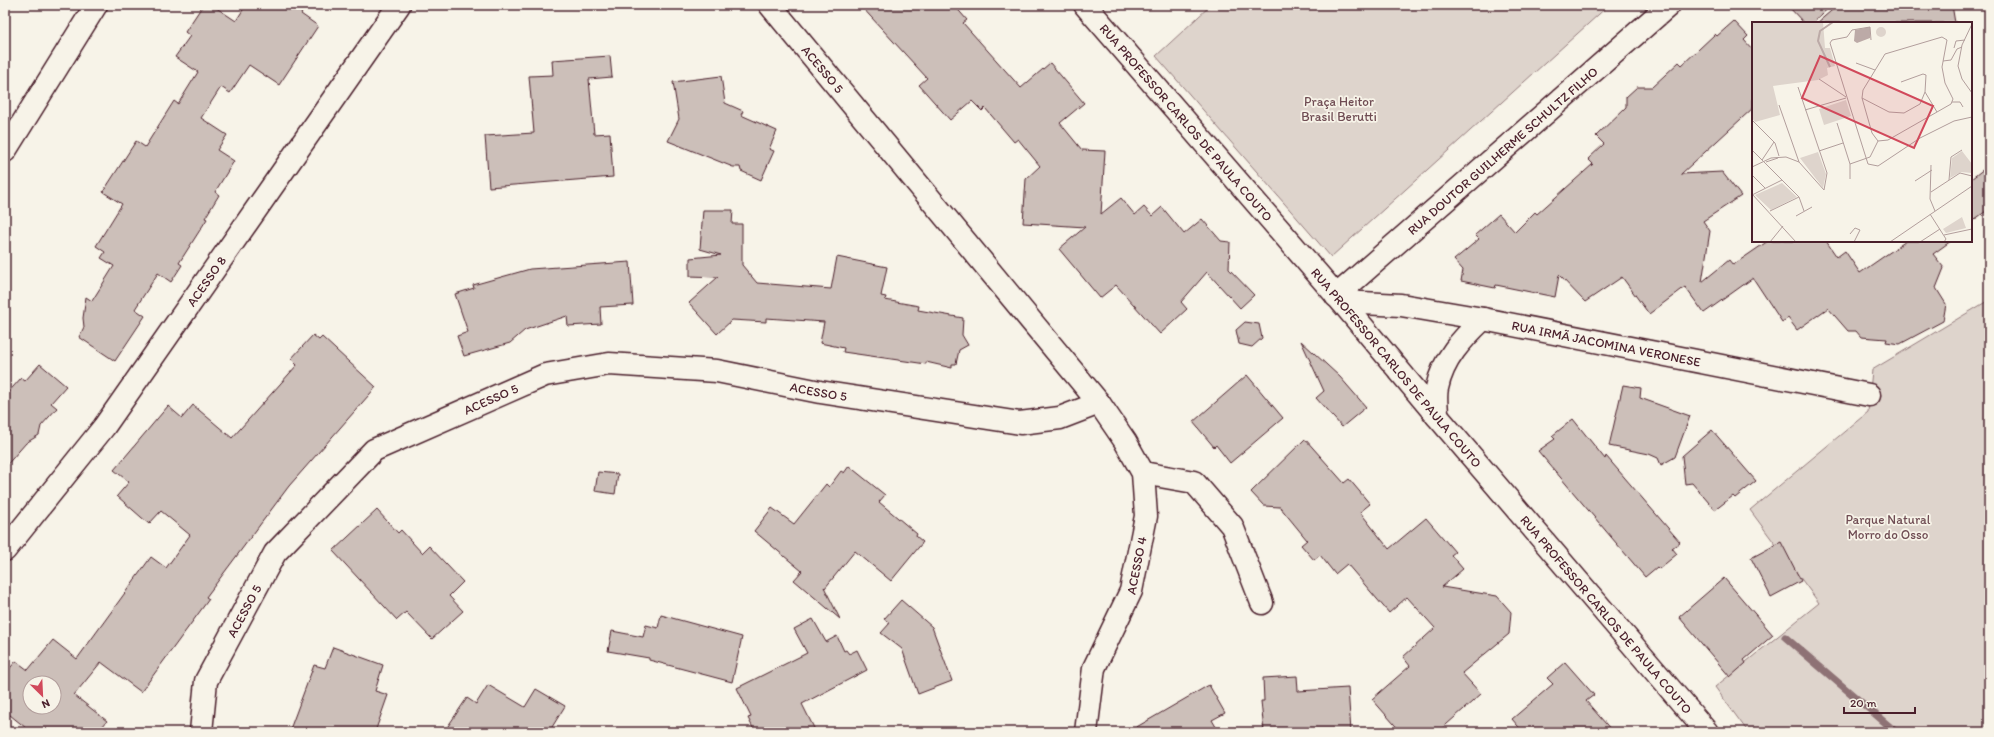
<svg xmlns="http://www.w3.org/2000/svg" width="1994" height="737" viewBox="0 0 1994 737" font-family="Itim,sans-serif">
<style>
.green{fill:#ded4cc;stroke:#947a7c}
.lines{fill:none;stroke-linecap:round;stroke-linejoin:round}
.stream{stroke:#8e7275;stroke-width:7}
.building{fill:#ccbfb9;stroke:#4a1f2b;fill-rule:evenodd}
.minor-casing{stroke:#4a1f2b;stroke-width:25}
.minor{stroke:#f7f3e8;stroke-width:22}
.labels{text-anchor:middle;stroke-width:3.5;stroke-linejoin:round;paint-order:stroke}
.street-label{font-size:13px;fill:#4a1f2b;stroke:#f7f3e8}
.park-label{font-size:13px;fill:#6f4c53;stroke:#f7f3e8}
.inset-river{fill:none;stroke:#bcaaa7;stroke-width:2}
.inset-road{fill:none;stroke:#b29e9c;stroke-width:1}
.view{fill:#d1495b;fill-opacity:0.15;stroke:#d1495b;stroke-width:2}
.inset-edge{fill:none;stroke:#4a1f2b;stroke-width:2}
</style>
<rect width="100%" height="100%" fill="#f7f3e8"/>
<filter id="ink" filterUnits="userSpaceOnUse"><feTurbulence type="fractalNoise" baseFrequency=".025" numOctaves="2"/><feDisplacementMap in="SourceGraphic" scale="8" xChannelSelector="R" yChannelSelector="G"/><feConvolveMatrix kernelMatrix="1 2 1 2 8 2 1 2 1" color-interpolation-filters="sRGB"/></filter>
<g filter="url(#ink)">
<!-- green -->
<path class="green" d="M1211,5H1609L1331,257L1156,56Z
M1989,300V732H1748L1715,687L1819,603L1750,510L1868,412L1872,370Z"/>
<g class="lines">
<!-- stream -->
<path class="stream" d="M1785,637L1896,732"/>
</g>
<!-- building -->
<path class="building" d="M203,5H212L236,21L246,5H307L301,14L318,26L279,85L249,65L230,93L221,87L201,118L227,135L217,150L234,161L215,192L219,195L205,218L207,219L179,263L182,265L171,282L158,273L135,309L145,316L115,361L79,337L84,327L83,318L86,297L92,301L114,266L101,258L105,252L96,246L122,204L103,192L136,141L145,147L174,101L178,104L198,72L175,57L190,36L185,32Z
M860,5H954L967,20L963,23L1021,88L1050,63L1084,103L1060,123L1082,150L1105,151L1101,214L1121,198L1135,215L1144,207L1152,216L1162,207L1184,234L1202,219L1221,241L1230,242L1229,269L1254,295L1240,308L1207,272L1181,302L1187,309L1160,334L1116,285L1100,298L1059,249L1085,227L1023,223L1026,179L1040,166L1018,139L1014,142L985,108L982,111L972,101L950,120L919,85L927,78Z
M1787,5H1832L1812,23H1804Z
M1838,5H1952L1955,23H1817Z
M1734,21L1748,36L1744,40L1753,50V108L1681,174L1722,172L1741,196L1703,221L1710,231L1702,282L1729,260L1733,265L1768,241H1826L1837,257L1845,251L1860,273L1906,241H1951L1933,254L1944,268L1936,288L1946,304L1943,321L1900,344L1886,342L1887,339L1861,337L1856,331H1848L1828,308L1797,330L1788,318L1782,322L1753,278L1704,313L1685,287L1649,314L1622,277L1585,302L1559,275L1555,297L1496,285L1495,288L1461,281L1463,270L1454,260L1479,239L1475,235L1499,214L1515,232L1535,212L1537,214L1593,164L1588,159L1604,144L1596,136L1626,107V97L1637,87H1652L1679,62L1682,65L1715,34L1717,36Z
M610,56L612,77L589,79L594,134L610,133L613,177L489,187L485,136L534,133L529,76L553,75L552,60Z
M721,76L725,103L743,111L741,115L777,131L769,149L774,151L761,180L741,171L740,167H733L668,141L679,119L673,82Z
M1989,165V209L1971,222V179Z
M703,210H733L732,224H742V265L757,283L831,289L837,257L887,267L881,296L886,297L885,300L919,306L918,310L963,318L962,335L968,345L959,350L956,364H952V368L926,362V364L843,352L844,348L820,343L824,322L766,318V322L732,320L717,334L689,303L718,277L690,276V258L721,255L700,249Z
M630,262L633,305L600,307L601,324L568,326L567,316L525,330L510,343L464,356L457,336L468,332L455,294L474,288L473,285L530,269Z
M1245,322L1259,324L1262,338L1252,347L1239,344L1236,330Z
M313,335L319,340L322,337L376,387L289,486L206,597L209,599L141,692L101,662L74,695L107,721L98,732H31L5,711V674L16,661L28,670L53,640L77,659L151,557L166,568L190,535L161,511L149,524L117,496L129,482L114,470L168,406L182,418L193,405L232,438L297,365L291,359ZM30,683H54V707H30Z
M1301,341L1340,377L1366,407L1342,427L1316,398L1324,391Z
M40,364L66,386L51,403L57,408L41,426L39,435L26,443L5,467V396L21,378L25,381Z
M1247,375L1283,418L1230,463L1216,445L1214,447L1193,422Z
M1623,385L1641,388L1640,398L1690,416L1675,457L1661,465L1658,458L1649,454L1609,446Z
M1573,419L1605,459L1606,456L1680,542L1672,548L1677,554L1659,569L1657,567L1645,577L1538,451L1555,439L1552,436Z
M1712,430L1756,481L1735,498L1733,496L1715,510L1692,483L1685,484L1682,456Z
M1305,439L1344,483L1349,479L1370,504L1360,512L1389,549L1426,518L1455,552L1451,555L1463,569L1442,587L1497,596L1511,612L1509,634L1462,673L1481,694L1438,732H1401L1372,699L1410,666L1403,657L1435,628L1407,597L1389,613L1347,564L1335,574L1320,555L1314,560L1301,545L1307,540L1280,507L1264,506L1251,492Z
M849,466L885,495L879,502L917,534L916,536L923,542L891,581L855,551L825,588L824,587L840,619L794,580L802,571L754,531L772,508L794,524L826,484L829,487L841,471L844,473Z
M598,472L618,474L615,494L595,491Z
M377,510L398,533L401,530L422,553L429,546L463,582L449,596L463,611L432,639L406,612L397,620L333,551Z
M1781,542L1801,581L1771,597L1751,558Z
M1724,578L1773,635L1744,660L1746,663L1730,677L1679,617Z
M901,600L932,627L952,681L918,694L902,649L881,633L890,623L884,619Z
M661,615L742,637L732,682L649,660V658L608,651L612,631L643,637L646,625L658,628Z
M813,619L826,642L837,636L844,651L846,650L849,654L857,650L867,670L802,704L816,732H755L748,718L751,717L737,688L807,653L794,629Z
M333,647L383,665L375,691L388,695L375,732H289L314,665L325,668Z
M1565,662L1594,695L1586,701L1613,732H1523L1512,719L1553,684L1547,678Z
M1297,676L1298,691L1348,688L1351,732H1264L1261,701H1264L1263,678Z
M488,685L525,707L536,689L565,706L549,732H444L467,698L476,704Z
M1209,685L1225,713L1212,720L1219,732H1128Z"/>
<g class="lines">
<defs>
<g id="minor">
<path id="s1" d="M1085,5L1342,302L1437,416L1707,732"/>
<path d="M5,151L96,5"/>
<path id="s2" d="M1336,296L1669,5"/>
<path id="s3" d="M1342,302L1401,305L1483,319L1869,395"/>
<path d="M1437,416C1437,407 1435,397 1437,388C1443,359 1462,339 1483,319"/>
<path d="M1143,473L1194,482L1232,526L1262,603"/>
<path id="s4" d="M5,550L104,427L399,5"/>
<path id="s5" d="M201,732L206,681L275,553L374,450L545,375L609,364L717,371L820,392L1020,423L1060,418L1099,403L770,5"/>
<path id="s6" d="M1086,732L1094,668L1131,591L1146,516L1143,473L1125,441L1099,403"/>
</g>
</defs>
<!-- minor casing -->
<use href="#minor" class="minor-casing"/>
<!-- minor -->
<use href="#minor" class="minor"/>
</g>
</g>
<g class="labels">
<!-- street labels -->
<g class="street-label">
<text transform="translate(823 69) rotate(50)" y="5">ACESSO 5</text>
<text dy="5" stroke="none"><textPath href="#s1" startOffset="155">RUA PROFESSOR CARLOS DE PAULA COUTO</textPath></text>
<text dy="5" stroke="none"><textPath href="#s2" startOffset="221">RUA DOUTOR GUILHERME SCHULTZ FILHO</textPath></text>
<text dy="5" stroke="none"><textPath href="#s4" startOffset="336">ACESSO 8</textPath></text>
<text dy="5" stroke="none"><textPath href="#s3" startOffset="268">RUA IRMÃ JACOMINA VERONESE</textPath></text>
<text dy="5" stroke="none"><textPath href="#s1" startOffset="478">RUA PROFESSOR CARLOS DE PAULA COUTO</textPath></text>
<text dy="5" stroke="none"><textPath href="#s5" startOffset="803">ACESSO 5</textPath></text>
<text dy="5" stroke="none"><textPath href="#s5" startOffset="467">ACESSO 5</textPath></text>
<text dy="5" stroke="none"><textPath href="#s6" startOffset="176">ACESSO 4</textPath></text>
<text dy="5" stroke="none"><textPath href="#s5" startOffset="131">ACESSO 5</textPath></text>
<text dy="5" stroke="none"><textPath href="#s1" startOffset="802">RUA PROFESSOR CARLOS DE PAULA COUTO</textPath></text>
</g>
<!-- park labels -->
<g class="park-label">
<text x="1339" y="106">Praça Heitor<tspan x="1339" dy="15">Brasil Berutti</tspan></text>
<text x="1888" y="524">Parque Natural<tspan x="1888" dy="15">Morro do Osso</tspan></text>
</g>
</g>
<!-- overview -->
<g transform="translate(1752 22)">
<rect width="220" height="220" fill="#f7f3e8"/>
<path d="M0,0H71L73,26H78L83,44L75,46L76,53L66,58L21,64L28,93L3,100L0,96ZM124 10a5 5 0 1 1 10 0a5 5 0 1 1-10 0ZM94,78L99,94L72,103L67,87ZM210,129L220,142V151L209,150L198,156L200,136ZM66,130L74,152L71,166L48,136ZM30,161L45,175L19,188L3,173ZM210,195L214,206L194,211L191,207Z" fill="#ded4cc"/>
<path d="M118,5V16L105,21L102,19L103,8Z" fill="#bcaaa7"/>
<path class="inset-river" d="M78,45L66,19L68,9L81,0"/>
<path class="inset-road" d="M220,2L210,23L206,44L210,57L220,71M119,18L118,5L100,8L95,15L80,18L78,21L116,142L126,144L168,116L202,99L220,95M202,26L204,19L213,18M191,39L199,38L205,27L210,25M104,41L123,48M67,57L94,75M46,65L75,151L72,168M173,70L185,90M110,76L111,68L133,32L190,15L195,18L190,45L193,61L201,77L199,82L136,118L126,119M200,80H208L211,85M27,83L47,140M53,88L94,76M0,98L23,121L27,134M85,101L98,142V157M126,119L120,111L110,76L137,90L152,91L168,82L173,70L174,53L171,52L149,60M0,128L47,175L52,189M67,129L91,121M10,138L22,120M14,140L26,136M98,142L118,135L126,119M179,143L178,177L183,189M0,145L19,136L34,135L47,140L72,168M0,153L13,166M197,158L199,135L210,128M163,159L180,148M179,170L208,151L220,154M0,172L44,220M0,173L30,158M18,189L47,175M178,192L194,217L192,220M44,194L60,185M98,212L103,206L108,208L102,220M192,213L220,207M18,220L31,204M138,220L220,164M168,220L188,207"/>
<path class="view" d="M68,34L181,84L162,126L50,76Z"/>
<rect width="220" height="220" class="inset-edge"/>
</g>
<!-- margin -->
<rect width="1994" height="737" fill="none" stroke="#f7f3e8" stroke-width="20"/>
<rect x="10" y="10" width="1974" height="717" fill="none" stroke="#4a1f2b" stroke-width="1.5" filter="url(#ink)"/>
<!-- north arrow -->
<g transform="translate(42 695) rotate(156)"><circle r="19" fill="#f7f3e8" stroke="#b29e9c"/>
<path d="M0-3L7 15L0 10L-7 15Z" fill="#d1495b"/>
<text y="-6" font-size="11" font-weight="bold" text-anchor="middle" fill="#4a1f2b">N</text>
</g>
<!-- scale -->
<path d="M1844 707v6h71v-6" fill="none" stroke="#4a1f2b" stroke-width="2"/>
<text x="1850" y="707" font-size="12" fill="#4a1f2b" stroke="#f7f3e8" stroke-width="3" paint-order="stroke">20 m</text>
</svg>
